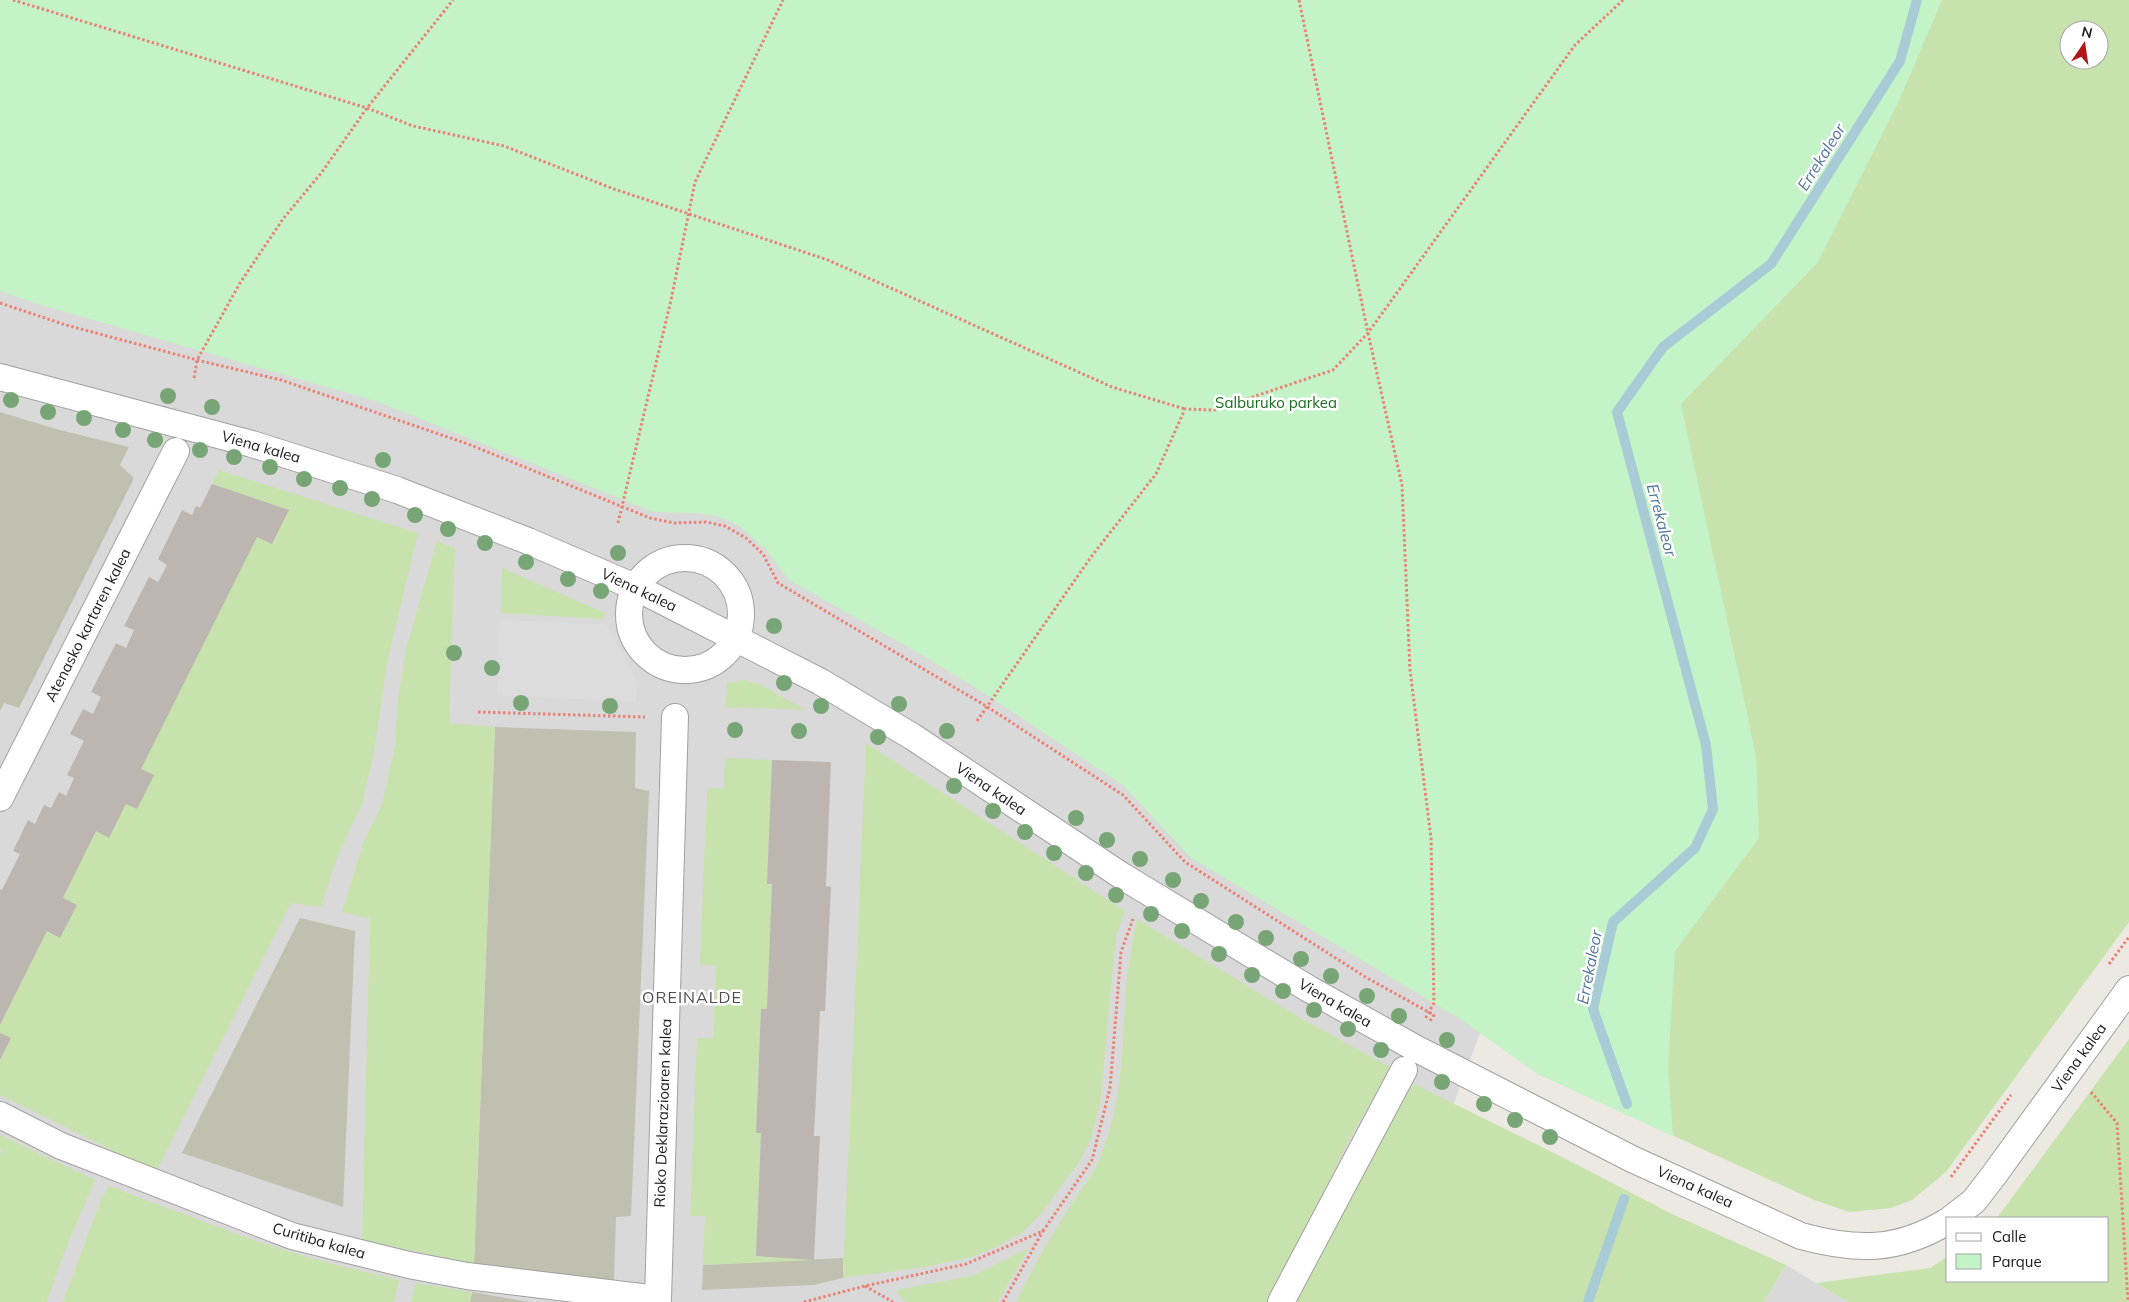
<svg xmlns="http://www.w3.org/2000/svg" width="2129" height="1302" viewBox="0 0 2129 1302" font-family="Mulish,sans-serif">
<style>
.residential{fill:#dad9d9}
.construction{fill:#c0c0b0}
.grass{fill:#c8e2ae;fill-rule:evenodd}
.park{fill:#c4f3c7}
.parking{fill:#dcdcdc}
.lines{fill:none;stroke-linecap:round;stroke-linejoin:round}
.stream{stroke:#a8ccd6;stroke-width:10}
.building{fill:#bcb5b0}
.street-casing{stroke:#a0a0a0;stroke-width:28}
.path{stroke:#ea8176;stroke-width:3;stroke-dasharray:2.5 2.5;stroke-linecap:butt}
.street{stroke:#fff;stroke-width:26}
.tree{fill:#77a576}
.labels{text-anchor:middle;stroke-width:5;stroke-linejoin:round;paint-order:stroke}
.park-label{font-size:15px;fill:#176e1d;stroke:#fff}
.street-label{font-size:15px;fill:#1c1c1c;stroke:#fff}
.water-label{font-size:16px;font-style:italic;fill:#51769a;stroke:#fff}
.neighbourhood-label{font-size:16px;letter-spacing:1px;fill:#4f4f4f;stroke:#fff}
</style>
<rect width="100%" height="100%" fill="#ece9e3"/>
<!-- residential -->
<path class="residential" d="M0,291L38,304L379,402L654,512L697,513L717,516L738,525L766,549L788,579L924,656L992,698L1123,785L1191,857L1459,1018L1480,1033L1454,1103L1353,1302H0Z
M1786,1265L1848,1302H1764Z"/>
<!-- construction -->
<path class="construction" d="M0,412L56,429L129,447L120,465L134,478L19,708L4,703L0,711Z
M495,727L636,732L635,788L649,791L631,1216L616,1217L614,1282L474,1264Z
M300,918L355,931L343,1207L182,1153Z
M843,1258V1278L814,1285L702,1290L703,1265Z
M472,1292L529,1302H470Z"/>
<!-- grass -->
<path class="grass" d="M0,0H2129V922L1946,1172L1912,1200L1891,1208L1849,1212L1814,1200L1538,1074L1459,1018L1190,857L1123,785L992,698L924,656L788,579L766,549L738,525L717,516L697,513L654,512L379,402L38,304L0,291ZM2069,30H2099V60H2069Z
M219,470L418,533L387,663L374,752L362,804L337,858L321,907L291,903L156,1172L0,1095V1060L10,1038L0,1033V1025L47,931L60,938L77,905L63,898L96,831L109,837L126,804L137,809L141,769L257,537L272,544L289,510L212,484Z
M437,541L455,548L449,723L495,727L474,1264L362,1240L370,919L342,912L363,844L382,804L395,746L398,700L406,649Z
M502,568L605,613L603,619L501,613Z
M743,680L760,684L806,710L726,707L727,683Z
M866,743L1125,911L1116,937L1100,1104L1090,1141L1079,1162L1040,1215L1023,1232L998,1246L972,1257L925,1267L843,1278Z
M725,758L772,760L767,884L772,885L767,1009H761L756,1133H761L756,1256L814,1260L703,1265L705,1216H690L697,1038H713L716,966L700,965L707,788L724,789Z
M1137,919L1297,1016L1390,1067L1347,1144L1271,1302H1016C1032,1268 1052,1235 1072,1203C1081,1189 1093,1174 1100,1158C1123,1102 1122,1049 1126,990C1128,966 1132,943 1137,919Z
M2129,1039V1302H1848L1816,1283L1930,1268L1948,1256V1281H2108V1218H1997Z
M1414,1084L1568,1160L1672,1214L1786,1265L1764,1302H1296L1367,1161Z
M0,1135L95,1180L64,1253L47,1302H0V1154L2,1150L0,1149Z
M109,1186L256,1241L324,1262L399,1280L394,1302H63L101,1200Z
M1029,1248L998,1302H906L899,1295L897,1290L975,1275Z
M415,1283L472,1292L470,1302H411Z"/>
<!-- park -->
<path class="park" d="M0,0H1942L1899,101L1818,262L1681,404L1756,756L1759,838L1675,951L1668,1067L1673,1136L1538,1074L1459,1018L1190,857L1123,785L992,698L924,656L788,579L766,549L738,525L717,516L697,513L654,512L379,402L38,304L0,291Z"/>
<!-- parking -->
<path class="parking" d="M499,620L606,624L637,680L636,702L497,695Z"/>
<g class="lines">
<!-- stream -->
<path class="stream" d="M1627,1104L1593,1009L1613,922L1695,848L1713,809L1706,745L1617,412L1663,347L1771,264L1900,61L1917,0
M1588,1302L1624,1199"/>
</g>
<!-- building -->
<path class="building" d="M212,484L289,510L272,544L257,537L141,769L154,775L137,809L126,804L109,838L96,831L63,898L77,905L60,938L47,931L0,1025V889L2,890L20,854L13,851L28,820L35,824L44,805L51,808L59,792L66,796L74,778L67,775L84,741L70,734L83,709L93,714L97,705L101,697L91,692L116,643L126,648L134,630L124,626L149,577L158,582L163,573L167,565L158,559L182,510L192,515L196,506L200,508Z
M772,760L831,762L826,886L831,887L828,948L825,1011H820L814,1136H820L814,1260L756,1256L761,1133H756L761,1009H767L772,884H767Z
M0,1033L11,1038L0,1060Z"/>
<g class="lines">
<defs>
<path id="street" d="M0,377L252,444L397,490L528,541L635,587L821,682L913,737L1122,876L1309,989L1415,1048L1632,1159L1801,1236C1857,1251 1897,1252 1948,1221
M629 614a56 56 0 1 1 112 0a56 56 0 1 1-112 0Z
M0,798L176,451
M0,1115L61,1146L292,1236L409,1265L467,1276L658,1299L675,717
M1952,1218L1974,1201L1994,1175L2129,989
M1281,1302L1404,1070"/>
</defs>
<!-- street casing -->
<use href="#street" class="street-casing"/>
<!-- path -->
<path class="path" d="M13,0L367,108L413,126L504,146L614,189L828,260L1112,387L1185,409
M1299,0L1368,333L1402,485L1410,670L1431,838L1434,1003L1425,1019
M0,303L66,325L197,360L281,380L468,444L650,518L674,523L706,522L725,526L746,538L763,554L778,583L986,706L1123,795L1185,862L1367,978L1434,1015L1430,1021
M194,378L197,360L240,283L283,219L322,172L367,108L453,0
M618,523L671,300L695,182L783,0
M478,712L645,717
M977,721L1091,557L1156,474L1185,409L1214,410L1333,370L1368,333L1575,45L1623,0
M2109,964L2129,937
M2091,1092L2117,1123L2128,1302
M1951,1177L2011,1095
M865,1286L893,1302
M804,1302L865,1286L966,1264L1043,1231L1092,1160L1110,1088L1121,952L1133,919
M1003,1302L1043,1231"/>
<!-- street -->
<use href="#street" class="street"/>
</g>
<!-- trees -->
<g class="tree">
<circle cx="168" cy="396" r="8"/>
<circle cx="11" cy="400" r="8"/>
<circle cx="212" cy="407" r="8"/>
<circle cx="48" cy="412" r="8"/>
<circle cx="84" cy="418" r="8"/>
<circle cx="123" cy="430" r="8"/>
<circle cx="155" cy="440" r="8"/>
<circle cx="200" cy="450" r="8"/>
<circle cx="234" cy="457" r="8"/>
<circle cx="383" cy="460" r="8"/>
<circle cx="270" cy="467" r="8"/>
<circle cx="304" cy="479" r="8"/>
<circle cx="340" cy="488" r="8"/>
<circle cx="372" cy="499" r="8"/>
<circle cx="415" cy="515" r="8"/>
<circle cx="448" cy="529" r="8"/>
<circle cx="485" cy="543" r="8"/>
<circle cx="618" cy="553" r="8"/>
<circle cx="526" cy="562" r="8"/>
<circle cx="568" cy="579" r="8"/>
<circle cx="601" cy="591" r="8"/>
<circle cx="774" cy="626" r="8"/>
<circle cx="454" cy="653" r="8"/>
<circle cx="492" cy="668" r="8"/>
<circle cx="784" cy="683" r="8"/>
<circle cx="521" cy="703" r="8"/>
<circle cx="899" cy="704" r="8"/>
<circle cx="610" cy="706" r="8"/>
<circle cx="821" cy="706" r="8"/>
<circle cx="735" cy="730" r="8"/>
<circle cx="799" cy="731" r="8"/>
<circle cx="947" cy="731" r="8"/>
<circle cx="878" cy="737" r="8"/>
<circle cx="954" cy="786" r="8"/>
<circle cx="993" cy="811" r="8"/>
<circle cx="1076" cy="818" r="8"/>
<circle cx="1025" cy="832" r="8"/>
<circle cx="1107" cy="840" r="8"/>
<circle cx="1054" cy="853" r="8"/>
<circle cx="1140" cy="859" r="8"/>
<circle cx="1086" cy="873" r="8"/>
<circle cx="1173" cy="880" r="8"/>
<circle cx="1116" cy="895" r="8"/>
<circle cx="1201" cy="901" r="8"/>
<circle cx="1151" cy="914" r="8"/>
<circle cx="1236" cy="922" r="8"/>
<circle cx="1182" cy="931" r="8"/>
<circle cx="1266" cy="938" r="8"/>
<circle cx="1219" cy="954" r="8"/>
<circle cx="1301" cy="959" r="8"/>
<circle cx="1252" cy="975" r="8"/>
<circle cx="1331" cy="976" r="8"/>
<circle cx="1283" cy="991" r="8"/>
<circle cx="1367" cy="996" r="8"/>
<circle cx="1314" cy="1010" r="8"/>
<circle cx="1399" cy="1016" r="8"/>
<circle cx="1348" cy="1029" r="8"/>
<circle cx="1447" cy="1040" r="8"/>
<circle cx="1381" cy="1050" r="8"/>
<circle cx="1442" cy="1082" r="8"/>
<circle cx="1484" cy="1104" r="8"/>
<circle cx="1515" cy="1120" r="8"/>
<circle cx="1550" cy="1137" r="8"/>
</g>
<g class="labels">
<!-- park labels -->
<g class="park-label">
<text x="1276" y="408">Salburuko parkea</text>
</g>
<!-- street labels -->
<g class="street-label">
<text transform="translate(261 447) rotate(16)" y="5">Viena kalea</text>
<text transform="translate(639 590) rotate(25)" y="5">Viena kalea</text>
<text transform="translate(88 625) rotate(-63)" y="5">Atenasko kartaren kalea</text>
<text transform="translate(991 789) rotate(34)" y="5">Viena kalea</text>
<text transform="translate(1335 1003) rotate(30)" y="5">Viena kalea</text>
<text transform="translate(2079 1058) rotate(-54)" y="5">Viena kalea</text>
<text transform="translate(663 1113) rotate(-88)" y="5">Rioko Deklarazioaren kalea</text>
<text transform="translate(1695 1187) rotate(24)" y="5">Viena kalea</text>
<text transform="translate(319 1241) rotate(16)" y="5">Curitiba kalea</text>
</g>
<!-- water labels -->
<g class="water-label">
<text transform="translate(1821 157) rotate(-58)" y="6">Errekaleor</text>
<text transform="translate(1662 520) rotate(75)" y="6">Errekaleor</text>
<text transform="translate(1589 967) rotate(-79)" y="6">Errekaleor</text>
</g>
<!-- neighbourhood labels -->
<g class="neighbourhood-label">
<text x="692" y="1003">OREINALDE</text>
</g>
</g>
<!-- legend -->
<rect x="1946" y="1217" width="162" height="65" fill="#ffffff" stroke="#a4a4a4"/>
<rect x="1956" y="1233" width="25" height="8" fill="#ffffff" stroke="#a4a4a4"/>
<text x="1992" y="1242" font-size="15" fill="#1c1c1c">Calle</text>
<rect x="1956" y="1254" width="25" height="15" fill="#c4f3c7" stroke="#a4a4a4"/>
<text x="1992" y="1267" font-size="15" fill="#1c1c1c">Parque</text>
<!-- north arrow -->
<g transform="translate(2084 45) rotate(13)"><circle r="24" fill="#ffffff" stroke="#a4a4a4"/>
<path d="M0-4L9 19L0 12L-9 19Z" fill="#b31518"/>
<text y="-8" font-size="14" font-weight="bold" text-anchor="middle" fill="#1c1c1c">N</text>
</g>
</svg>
